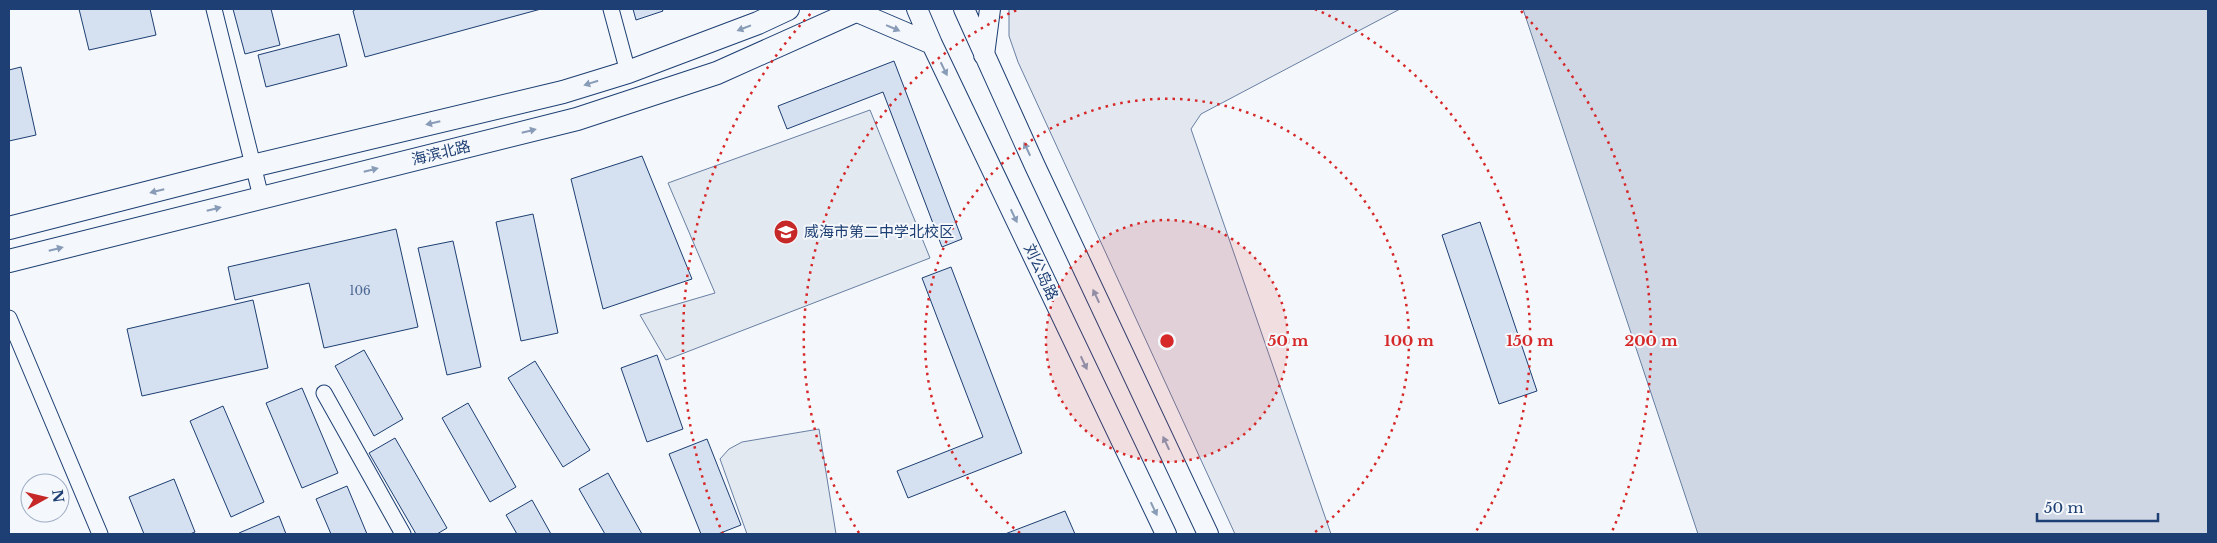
<svg xmlns="http://www.w3.org/2000/svg" width="2217" height="543" viewBox="0 0 2217 543" font-family="'Libre Baskerville','Noto Sans SC',serif">
<style>
.green{fill:#e3e9f0;stroke:#687fa3}
.parking{fill:#e3e8f0;stroke:#687fa3}
.water{fill:#cfd7e4;stroke:#687fa3}
.building{fill:#d5e0f0;stroke:#1d3f73}
.lines{fill:none;stroke-linecap:round;stroke-linejoin:round}
.street-casing{stroke:#1d3f73;stroke-width:17}
.secondary-casing{stroke:#1d3f73;stroke-width:22}
.primary-casing{stroke:#1d3f73;stroke-width:24}
.street{stroke:#f4f7fb;stroke-width:15}
.secondary{stroke:#f4f7fb;stroke-width:20}
.primary{stroke:#f4f7fb;stroke-width:22}
.oneway{fill:#889bb7}
.ring{fill:none;stroke:#d62828;stroke-width:2.5;stroke-dasharray:2.5 5}
.labels{text-anchor:middle;stroke-width:4;stroke-linejoin:round;paint-order:stroke}
.number-label{font-size:12px;fill:#4b6792}
.street-label{font-size:15px;fill:#1d3f73;stroke:#f4f7fb}
.poi-label{font-size:15px;fill:#1d3f73;stroke:#f4f7fb;text-anchor:start}
.centre{fill:#d62828;stroke:#f4f7fb;stroke-width:2.5}
.ring-label{font-size:15px;text-anchor:middle;font-weight:bold;fill:#d62828;stroke:#f4f7fb;stroke-width:4;stroke-linejoin:round;paint-order:stroke}
</style>
<rect width="100%" height="100%" fill="#f4f7fb"/>
<!-- green -->
<path class="green" d="M870,110L930,258L666,360L640,315L715,293L668,183Z
M819,429L836,534H747L720,459L729,449L742,442Z"/>
<!-- parking -->
<path class="parking" d="M1009,9H1400L1201,114L1191,129L1331,534H1235L1018,62L1009,36Z"/>
<!-- water -->
<path class="water" d="M1523,9H2208V534H1698Z"/>
<!-- building -->
<path class="building" d="M79,9H150L156,35L89,50Z
M233,9H271L280,45L245,54Z
M356,9H541L365,57L353,11Z
M633,9H662L663,11L636,20Z
M339,34L347,66L266,87L258,55Z
M894,61L962,239L942,247L883,92L787,129L778,106Z
M21,67L36,135L9,141V70Z
M642,156L692,279L603,309L571,179Z
M533,214L558,333L521,341L496,222Z
M1480,222L1537,391L1499,404L1442,235Z
M396,229L418,327L324,348L309,283L235,300L228,267Z
M453,241L481,367L447,375L418,248Z
M951,267L1022,453L908,498L897,471L983,437L922,278Z
M253,300L268,368L142,396L127,329Z
M364,350L403,419L374,436L335,366Z
M657,355L683,429L647,442L621,368Z
M535,361L590,450L563,467L508,378Z
M302,388L338,473L302,488L266,403Z
M468,403L516,487L490,502L442,418Z
M223,406L264,502L231,517L190,421Z
M395,438L447,528L437,534H416L369,453Z
M707,439L741,525L718,534H701L669,454Z
M608,473L642,534H605L579,489Z
M174,479L195,532L190,534H144L129,497Z
M347,486L367,534H331L316,499Z
M532,500L551,534H517L506,515Z
M1065,511L1075,534H1005Z
M279,516L286,534H240L239,533Z"/>
<g class="lines">
<defs>
<path id="street" d="M214,9L261,197
M611,9L628,72
M9,318L100,534
M324,393L403,534"/>
<path id="secondary" d="M917,9L932,44L1166,534
M964,9L1035,166L1208,534
M855,11L932,44
M984,55L990,9"/>
<path id="primary" d="M9,228L252,166L563,92L628,72L758,23L788,9
M9,261L577,119L717,73L860,9"/>
</defs>
<!-- street casing -->
<use href="#street" class="street-casing"/>
<!-- secondary casing -->
<use href="#secondary" class="secondary-casing"/>
<!-- primary casing -->
<use href="#primary" class="primary-casing"/>
<!-- street -->
<use href="#street" class="street"/>
<!-- secondary -->
<use href="#secondary" class="secondary"/>
<!-- primary -->
<use href="#primary" class="primary"/>
</g>
<!-- one-way arrows -->
<defs><path id="oneway-solid" d="M-6-.8H1V-3.2L6.5 0L1 3.2V.8H-6Z" transform="scale(1.25)"/></defs>
<g class="oneway">
<use href="#oneway-solid" transform="translate(744 28) rotate(159)"/>
<use href="#oneway-solid" transform="translate(893 28) rotate(23)"/>
<use href="#oneway-solid" transform="translate(944 69) rotate(64)"/>
<use href="#oneway-solid" transform="translate(591 83) rotate(163)"/>
<use href="#oneway-solid" transform="translate(433 123) rotate(167)"/>
<use href="#oneway-solid" transform="translate(529 131) rotate(-14)"/>
<use href="#oneway-solid" transform="translate(1027 149) rotate(-115)"/>
<use href="#oneway-solid" transform="translate(371 170) rotate(-14)"/>
<use href="#oneway-solid" transform="translate(157 191) rotate(166)"/>
<use href="#oneway-solid" transform="translate(214 209) rotate(-14)"/>
<use href="#oneway-solid" transform="translate(1014 216) rotate(65)"/>
<use href="#oneway-solid" transform="translate(56 249) rotate(-14)"/>
<use href="#oneway-solid" transform="translate(1096 296) rotate(-115)"/>
<use href="#oneway-solid" transform="translate(1084 363) rotate(65)"/>
<use href="#oneway-solid" transform="translate(1166 443) rotate(-115)"/>
<use href="#oneway-solid" transform="translate(1154 509) rotate(65)"/>
</g>
<!-- distance rings -->
<circle cx="1167" cy="341" r="121" fill="#d62828" fill-opacity=".12"/>
<g class="ring">
<circle cx="1167" cy="341" r="121"/>
<path d="M1020 533A242 242 0 1 1 1314 533"/>
<path d="M859 533A363 363 0 0 1 1019 9M1315 9A363 363 0 0 1 1475 533"/>
<path d="M723 534A484 484 0 0 1 813 11M1521 11A484 484 0 0 1 1611 534"/>
</g>
<!-- icons -->
<defs>
<symbol id="school-disc" viewBox="-11 -11 22 22"><circle r="9.5" fill="#c62828" stroke="#f4f7fb"/><path d="M0-5L7-2L0 1L-7-2ZM-4 1L0 2.5L4 1V4Q0 6-4 4Z" fill="#fff"/></symbol>
</defs>
<g fill-rule="evenodd">
<use href="#school-disc" x="772" y="218" width="28" height="28"/>
</g>
<g class="labels">
<!-- number labels -->
<g class="number-label">
<text x="360" y="295">106</text>
</g>
<!-- street labels -->
<g class="street-label">
<text transform="translate(441 153) rotate(-14)" y="5">海滨北路</text>
<text transform="translate(1041 272) rotate(65)" y="5">刘公岛路</text>
</g>
<!-- poi labels -->
<g class="poi-label">
<text x="804" y="237">威海市第二中学北校区</text>
</g>
</g>
<circle cx="1167" cy="341" r="8" class="centre"/>
<g class="ring-label">
<text x="1288" y="346">50 m</text>
<text x="1409" y="346">100 m</text>
<text x="1530" y="346">150 m</text>
<text x="1651" y="346">200 m</text>
</g>
<!-- border -->
<rect width="2217" height="543" fill="none" stroke="#1d3f73" stroke-width="20"/>
<!-- north arrow -->
<g transform="translate(45 498) rotate(82)"><circle r="24" fill="#f4f7fb" stroke="#9eadc5"/>
<path d="M0-4L9 19L0 12L-9 19Z" fill="#c62828"/>
<text y="-8" font-size="14" font-weight="bold" text-anchor="middle" fill="#1d3f73">N</text>
</g>
<!-- scale -->
<path d="M2037 513v8h121v-8" fill="none" stroke="#1d3f73" stroke-width="2.5"/>
<text x="2044" y="513" font-size="15" fill="#1d3f73" stroke="#f4f7fb" stroke-width="4" paint-order="stroke">50 m</text>
</svg>
